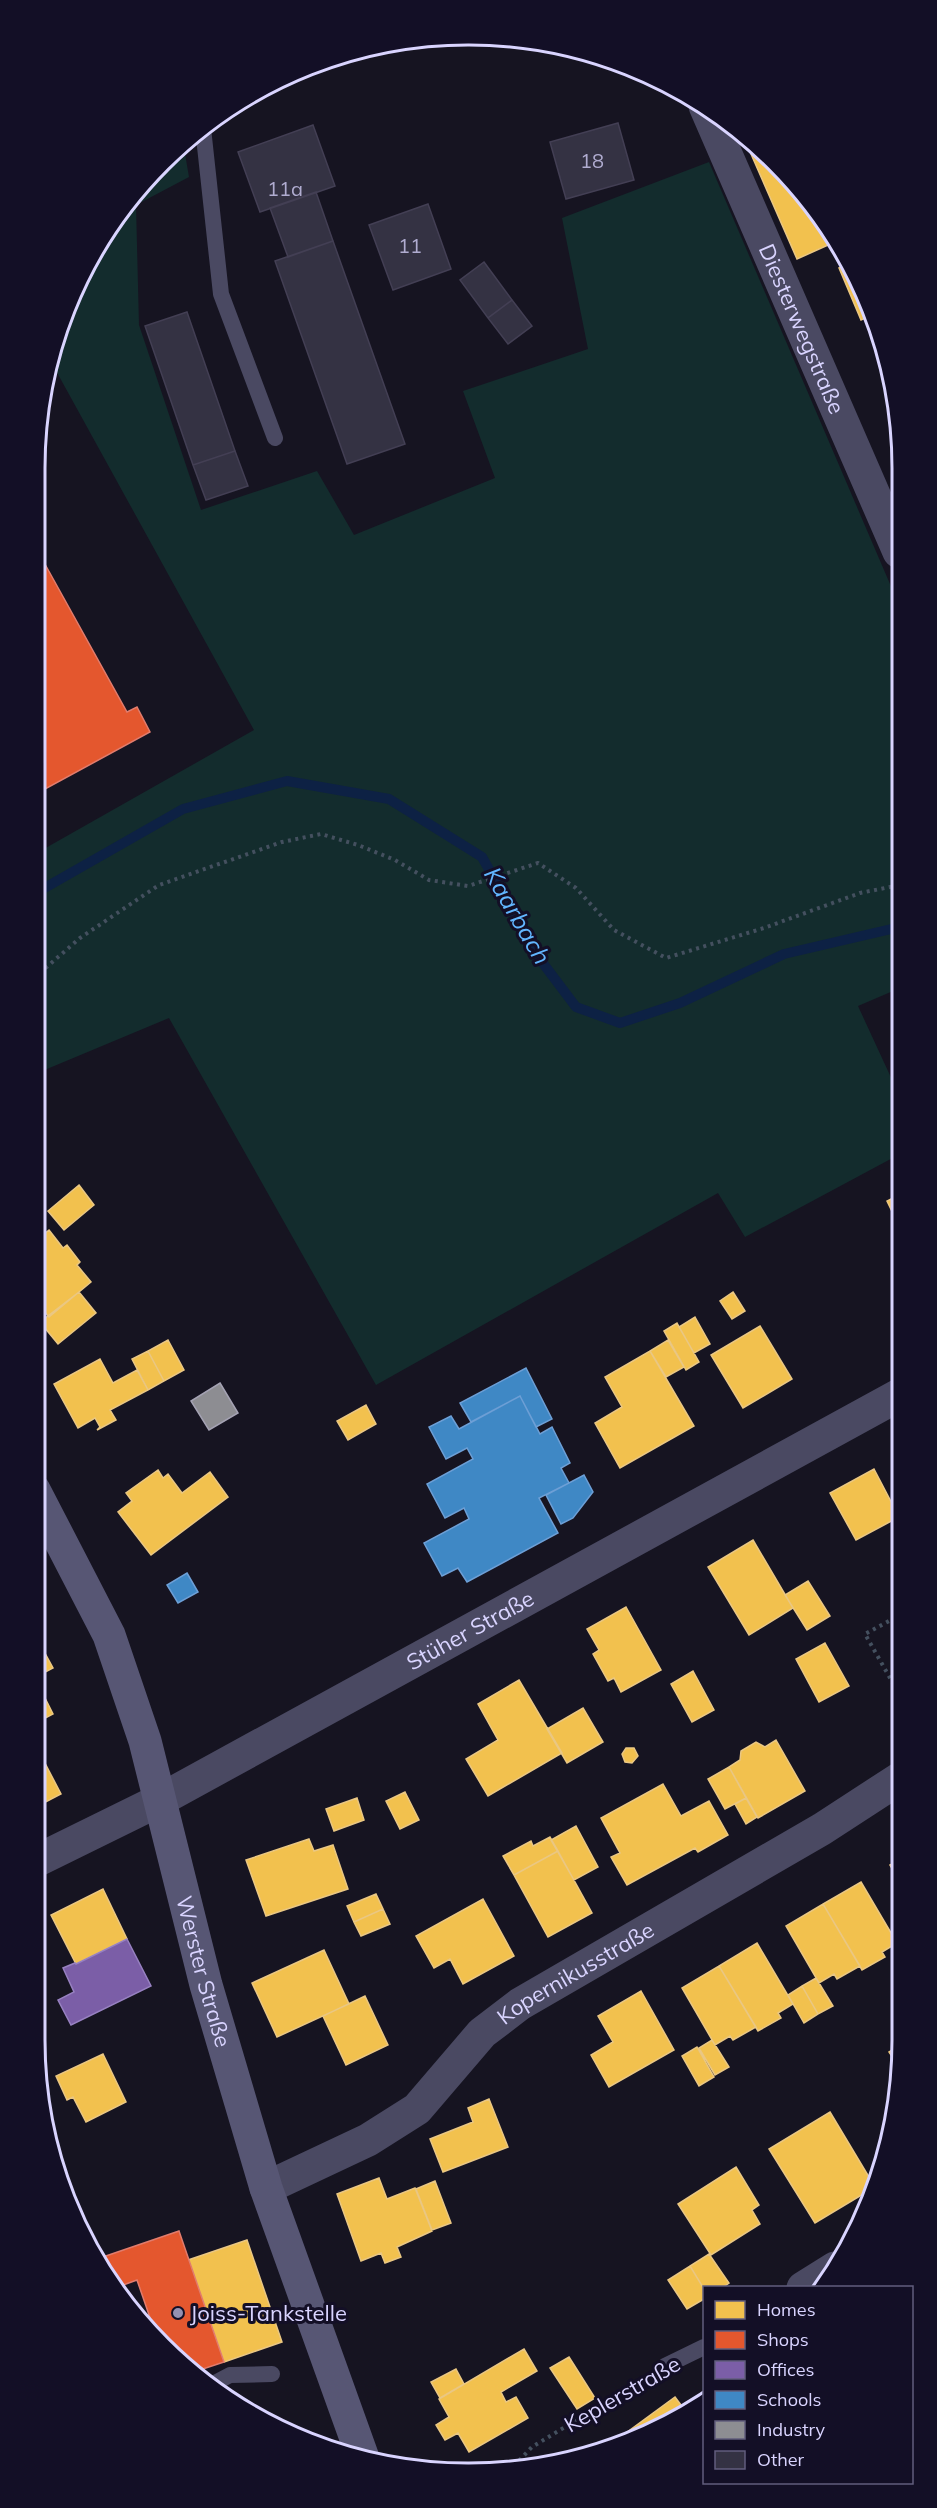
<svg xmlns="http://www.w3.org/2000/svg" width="937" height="2508" viewBox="0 0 937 2508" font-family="Mulish,sans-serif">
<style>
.green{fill:#132c2d}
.homes{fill:#f2c14e;stroke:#eac783;stroke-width:1.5}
.shops{fill:#e4572e;stroke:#e17c6d;stroke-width:1.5}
.offices{fill:#7b5ea7;stroke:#9781c1;stroke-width:1.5}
.schools{fill:#3f88c5;stroke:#6d9fd6;stroke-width:1.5}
.industry{fill:#8d8d92;stroke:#a4a2b3;stroke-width:1.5}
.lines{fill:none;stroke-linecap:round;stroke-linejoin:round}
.stream{stroke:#0d2144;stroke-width:10}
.building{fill:#343243;stroke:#433f54;stroke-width:1.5}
.path{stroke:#44505f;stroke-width:4;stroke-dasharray:3 4.5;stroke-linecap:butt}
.lane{stroke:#4a4962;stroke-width:16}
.street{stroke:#4a4962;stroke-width:33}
.secondary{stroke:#575674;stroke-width:33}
.poi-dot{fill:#9591b1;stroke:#130f26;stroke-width:2}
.labels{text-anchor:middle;stroke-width:6;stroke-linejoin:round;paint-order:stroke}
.number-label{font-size:20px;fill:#b0acd0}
.street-label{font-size:22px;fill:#d9d4ff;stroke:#130f26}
.poi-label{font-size:22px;fill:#d9d4ff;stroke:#130f26;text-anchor:start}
.water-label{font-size:24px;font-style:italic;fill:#62b6ff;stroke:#130f26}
.rim{fill:none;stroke:#d9d4ff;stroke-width:3}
</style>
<rect width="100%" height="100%" fill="#161421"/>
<!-- green -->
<path class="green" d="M183,142L189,177L136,205L139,325L201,510L317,471L354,535L495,478L463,391L588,349L562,218L709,162L899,605L900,988L858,1006L900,1097V1154L745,1237L718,1193L376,1385L169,1018L35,1074V854L254,730L49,358L79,276L124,204Z"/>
<!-- homes -->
<path class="homes" d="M744,138L795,183L835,242L797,259Z
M849,264L858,277L870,316L861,320L839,268Z
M34,1164L44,1175L34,1182Z
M79,1185L94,1205L64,1230L48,1211Z
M901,1194V1230L887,1201Z
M49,1230L63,1248L67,1245L80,1262L77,1265L91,1282L49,1317L34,1299V1242Z
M79,1292L96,1313L58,1344L40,1322Z
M733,1292L745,1311L732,1319L720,1301Z
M695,1317L710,1344L694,1353L679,1327Z
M677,1323L699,1362L686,1370L664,1331Z
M760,1326L792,1379L743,1408L711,1355Z
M168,1340L184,1370L164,1381L148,1351Z
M668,1340L684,1367L666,1377L650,1351Z
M148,1351L164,1381L148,1390L132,1359Z
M650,1351L694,1426L620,1468L595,1423L622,1407L605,1377Z
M100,1359L113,1383L137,1370L148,1390L110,1410L116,1420L97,1430L100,1427L95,1418L78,1428L54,1384Z
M366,1405L376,1424L348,1440L337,1421Z
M874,1469L899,1517L856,1540L830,1493Z
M158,1470L163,1478L168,1474L182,1493L210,1472L228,1497L151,1555L118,1512L132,1501L126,1493Z
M753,1540L793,1608L749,1635L708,1567Z
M808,1581L830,1616L807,1630L785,1595Z
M626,1607L661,1670L621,1692L614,1678L608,1681L593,1654L599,1650L587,1629Z
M34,1633L53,1668L34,1678Z
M825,1643L849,1686L819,1702L796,1659Z
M693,1671L714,1710L692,1722L671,1684Z
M519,1680L562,1753L488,1796L466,1759L498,1740L478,1704Z
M41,1690L53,1714L34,1724V1693Z
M583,1708L603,1742L567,1763L547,1729Z
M776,1740L805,1791L758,1818L729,1767L740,1760L741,1751L756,1742L765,1747Z
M34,1742L61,1794L34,1808Z
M626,1748H634L638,1756L632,1763L625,1762L622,1754Z
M729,1767L746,1798L725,1809L708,1779Z
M663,1784L681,1816L709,1801L728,1835L698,1852L695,1848L627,1885L611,1857L620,1853L601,1818Z
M405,1792L419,1820L400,1829L386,1801Z
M357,1798L364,1820L334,1831L326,1809Z
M746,1798L757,1817L746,1824L735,1804Z
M576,1826L598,1867L574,1880L551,1840Z
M550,1837L558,1851L514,1875L503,1856L531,1841L533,1846Z
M309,1839L314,1851L333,1845L348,1889L266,1916L246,1860Z
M558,1851L592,1913L548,1937L514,1875Z
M902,1858V1886L890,1865Z
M861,1882L897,1943L882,1952L885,1957L862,1970L823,1904Z
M103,1889L127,1939L76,1964L51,1915Z
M376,1894L383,1909L354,1922L347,1906Z
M483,1899L514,1956L463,1984L450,1959L434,1968L416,1936Z
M823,1904L860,1966L837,1979L834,1974L819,1983L786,1926Z
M383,1909L390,1924L361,1936L354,1922Z
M902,1928V1952L892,1934Z
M757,1943L793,2004L778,2013L781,2018L758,2031L719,1966Z
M324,1950L349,2004L277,2037L252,1983Z
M719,1966L756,2027L733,2040L730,2036L715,2045L682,1988Z
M816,1978L833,2006L818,2014L802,1986Z
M802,1986L818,2014L804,2023L788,1995Z
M641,1991L674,2050L609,2087L591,2055L613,2042L598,2016Z
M365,1996L388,2045L346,2065L323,2016Z
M712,2040L729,2067L715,2075L699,2048Z
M902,2044L899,2067L889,2052Z
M697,2047L714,2077L699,2086L682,2056Z
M103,2054L126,2102L86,2122L73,2097L67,2100L56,2076Z
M489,2099L508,2147L443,2172L430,2139L473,2122L468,2108Z
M830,2112L875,2187L815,2223L769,2149Z
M736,2167L759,2205L752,2210L760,2224L711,2255L678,2204Z
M379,2178L387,2199L415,2188L432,2231L397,2247L401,2257L385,2263L381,2253L361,2261L337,2194Z
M435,2181L451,2223L432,2230L416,2189Z
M247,2240L282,2342L224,2362L188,2260Z
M709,2254L729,2283L722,2288L704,2289L690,2266Z
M690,2266L704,2289V2299L687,2309L668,2280Z
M524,2349L537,2371L501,2392L506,2402L516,2397L528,2418L469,2452L458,2433L445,2440L436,2425L449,2417L439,2399Z
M569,2357L595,2398L577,2409L550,2368Z
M456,2369L464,2384L440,2398L431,2382Z
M675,2397L687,2413L635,2440L613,2447L611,2444Z"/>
<!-- shops -->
<path class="shops" d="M36,548L127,712L137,707L150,732L34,795Z
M179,2231L224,2362L197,2371L157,2338L137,2280L115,2288L100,2267L97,2259Z"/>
<!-- offices -->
<path class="offices" d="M127,1939L151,1986L71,2025L58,2000L74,1992L63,1968L75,1963L76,1964Z"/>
<!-- schools -->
<path class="schools" d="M526,1368L552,1419L536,1427L520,1396L471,1422L460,1403Z
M520,1396L540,1434L552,1427L570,1463L561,1468L569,1483L539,1498L558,1533L467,1582L458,1568L442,1576L424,1543L469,1519L464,1508L445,1518L427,1484L473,1459L467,1448L446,1459L429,1427L451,1416L459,1429Z
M584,1475L593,1492L573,1518L561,1524L546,1495Z
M187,1573L198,1592L178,1603L167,1585Z"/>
<!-- industry -->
<path class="industry" d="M220,1383L238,1413L209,1430L191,1401Z"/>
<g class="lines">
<!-- stream -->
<path class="stream" d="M34,894L183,809L287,781L389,799L482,857L539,958L576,1007L620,1023L680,1003L784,954L900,927"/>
</g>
<!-- building -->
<path class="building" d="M618,123L634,180L566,199L550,142Z
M313,125L335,186L260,212L238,152Z
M316,192L333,241L288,257L270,208Z
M428,204L451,269L393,290L369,225Z
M333,241L405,444L347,464L275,261Z
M484,262L512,300L488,318L460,280Z
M512,300L532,326L508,344L488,318Z
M187,312L235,451L193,465L145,326Z
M235,451L248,486L206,500L193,465Z"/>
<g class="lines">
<!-- path -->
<path class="path" d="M34,978L80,938L159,885L282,842L321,834L358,845L395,860L429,880L468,886L538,863L576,888L614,930L666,958L764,928L860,893L900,885
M34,1438L43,1456
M902,1614L865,1634L902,1699
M514,2466L532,2447L644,2379"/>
<!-- lane -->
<path class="lane" d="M203,128L221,294L275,438
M665,2366L704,2347
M213,2384L230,2375L272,2374"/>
<!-- street -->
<g class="street">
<path id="s1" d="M705,106L899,552"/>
<path id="s2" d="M34,1862L160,1800L901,1394"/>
<path id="s3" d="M266,2188L368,2140L417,2109L482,2033L520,2004L822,1829L902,1777"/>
<path d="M803,2288L835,2268"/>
</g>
<!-- secondary -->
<path class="secondary" id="s4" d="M34,1490L109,1635L145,1741L206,1985L266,2188L363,2458"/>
</g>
<!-- markers -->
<circle class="poi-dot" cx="178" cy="2313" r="6"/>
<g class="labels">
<!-- number labels -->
<g class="number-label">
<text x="592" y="168">18</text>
<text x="285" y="196">11a</text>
<text x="410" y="253">11</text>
</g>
<!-- street labels -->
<g class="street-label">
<text dy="8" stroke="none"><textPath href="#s1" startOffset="243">Diesterwegstraße</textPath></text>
<text dy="8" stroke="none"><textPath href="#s2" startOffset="494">Stüher Straße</textPath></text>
<text dy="8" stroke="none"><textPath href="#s4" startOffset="513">Werster Straße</textPath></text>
<text dy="8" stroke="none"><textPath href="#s3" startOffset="382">Kopernikusstraße</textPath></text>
<text transform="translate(622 2394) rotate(-30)" y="8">Keplerstraße</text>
</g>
<!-- poi labels -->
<g class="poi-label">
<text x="190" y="2321">Joiss-Tankstelle</text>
</g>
<!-- water labels -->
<g class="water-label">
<text transform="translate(517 916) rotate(60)" y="8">Kaarbach</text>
</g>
</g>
<!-- crop -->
<path d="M0 0H937V2508H0ZM468 45H469A423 423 0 0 1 892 468V2040A423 423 0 0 1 469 2463H468A423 423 0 0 1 45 2040V468A423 423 0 0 1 468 45Z" fill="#130f26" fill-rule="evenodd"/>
<path class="rim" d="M468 45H469A423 423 0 0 1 892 468V2040A423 423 0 0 1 469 2463H468A423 423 0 0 1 45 2040V468A423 423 0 0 1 468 45Z"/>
<!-- legend -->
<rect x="703" y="2286" width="210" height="198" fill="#130f26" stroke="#625e7d" stroke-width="1.5"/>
<rect x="715" y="2301" width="30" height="18" fill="#f2c14e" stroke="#625e7d" stroke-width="1.5"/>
<text x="757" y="2316" font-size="18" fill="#d9d4ff">Homes</text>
<rect x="715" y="2331" width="30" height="18" fill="#e4572e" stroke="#625e7d" stroke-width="1.5"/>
<text x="757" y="2346" font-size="18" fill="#d9d4ff">Shops</text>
<rect x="715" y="2361" width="30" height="18" fill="#7b5ea7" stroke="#625e7d" stroke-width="1.5"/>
<text x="757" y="2376" font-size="18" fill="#d9d4ff">Offices</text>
<rect x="715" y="2391" width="30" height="18" fill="#3f88c5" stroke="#625e7d" stroke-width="1.5"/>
<text x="757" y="2406" font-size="18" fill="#d9d4ff">Schools</text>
<rect x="715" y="2421" width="30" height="18" fill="#8d8d92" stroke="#625e7d" stroke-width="1.5"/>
<text x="757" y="2436" font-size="18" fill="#d9d4ff">Industry</text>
<rect x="715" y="2451" width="30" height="18" fill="#343243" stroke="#625e7d" stroke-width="1.5"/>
<text x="757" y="2466" font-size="18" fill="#d9d4ff">Other</text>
</svg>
